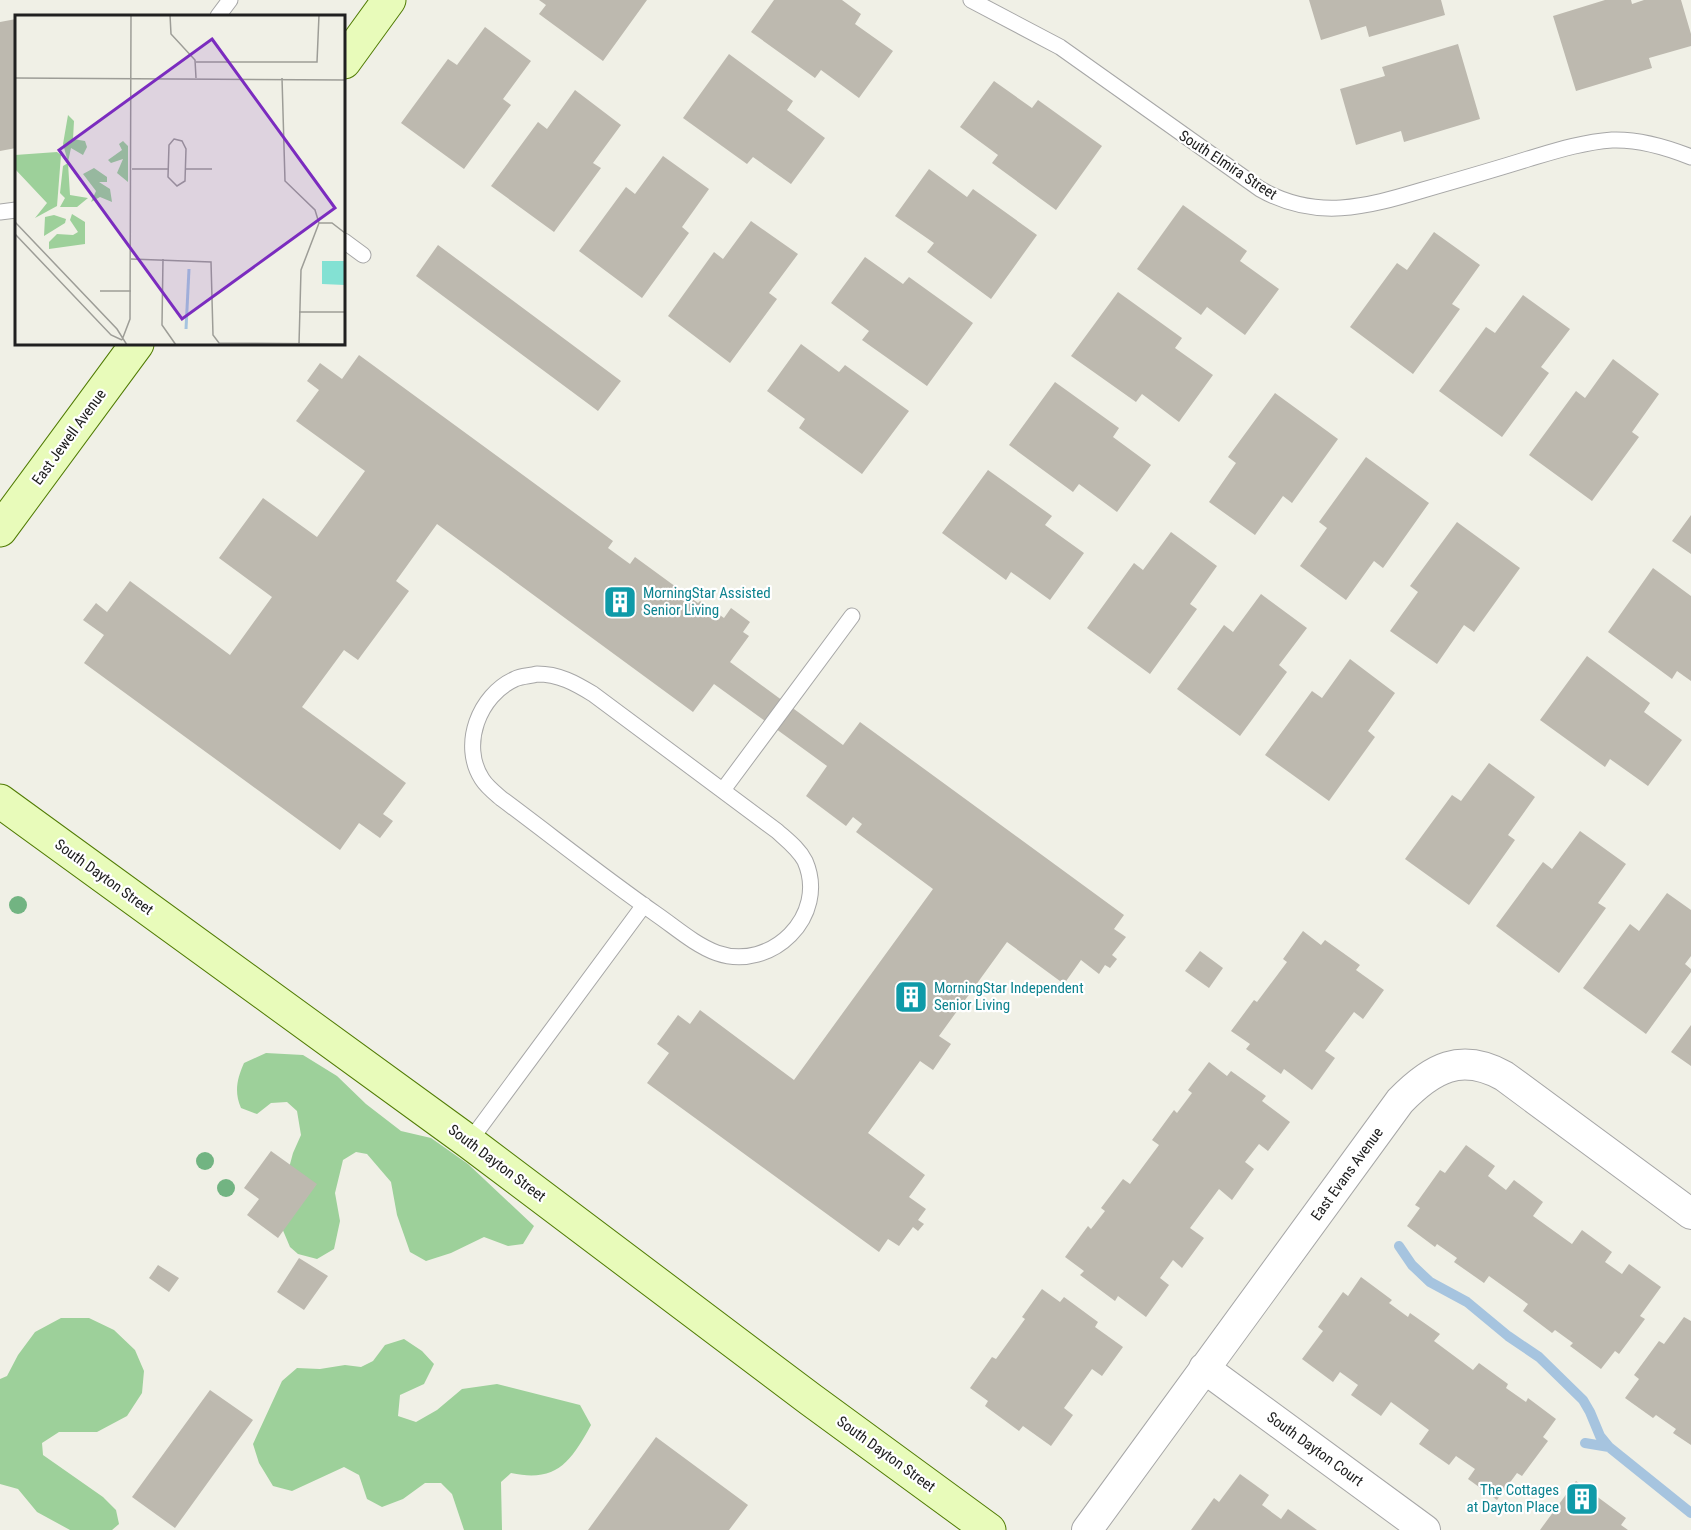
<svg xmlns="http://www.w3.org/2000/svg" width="1691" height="1530" viewBox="0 0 1691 1530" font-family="'Roboto Condensed',sans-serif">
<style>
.forest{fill:#9dd09a}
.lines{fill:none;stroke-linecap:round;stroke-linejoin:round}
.stream{stroke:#a6c4df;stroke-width:10}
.building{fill:#bdb9af}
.lane-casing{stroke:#a7a7a7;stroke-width:17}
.street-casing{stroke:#a7a7a7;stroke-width:32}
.secondary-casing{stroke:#507b03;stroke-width:35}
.lane{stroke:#fff;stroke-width:15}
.street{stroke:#fff;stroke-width:30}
.secondary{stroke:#e8fbba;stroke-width:33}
.tree{fill:#72b482}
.labels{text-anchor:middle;stroke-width:4.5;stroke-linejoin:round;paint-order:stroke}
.street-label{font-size:15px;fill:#202020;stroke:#fff}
.culture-label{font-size:15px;fill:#0d838f;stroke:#fff;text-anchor:start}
.inset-river{fill:none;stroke:#a6c4df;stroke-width:3}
.inset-road{fill:none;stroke:#9d9d97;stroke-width:1.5}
.view{fill:#7b2cbf;fill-opacity:0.15;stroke:#7b2cbf;stroke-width:3}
.inset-edge{fill:none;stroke:#202020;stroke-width:3}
</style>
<rect width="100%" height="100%" fill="#f0f0e6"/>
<!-- forest -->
<path class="forest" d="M266,1053L303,1055L337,1076L366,1104L401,1131L431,1138L468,1164L534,1226L523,1244L508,1246L484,1237L451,1253L426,1261L410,1252L397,1215L391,1182L367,1154L356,1152L343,1160L335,1193L340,1221L334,1249L317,1259L298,1254L290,1247L279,1221L282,1194L293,1153L301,1135L297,1111L287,1102L271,1103L257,1114L241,1108C234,1092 237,1079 244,1063Z
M61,1318H89L114,1330L135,1350L144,1371L142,1393L127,1416L97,1432H59L42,1443L43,1455L103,1497L116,1510L119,1524L112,1530H70L37,1512L18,1489L0,1484V1379L7,1376L18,1355L35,1332Z
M404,1339L422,1351L434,1364L424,1384L400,1395L398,1416L416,1422L437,1410L462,1389L497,1384L580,1405L591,1425C571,1462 556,1483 511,1473L501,1482L502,1530H464L452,1494L441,1483H425L403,1499L382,1507L367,1499L359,1475L344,1467L292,1491L273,1486L259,1463L253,1444L282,1381L297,1368L320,1369L345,1365L361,1367L373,1361L385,1345Z"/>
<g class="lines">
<!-- stream -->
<path class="stream" d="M1399,1246L1412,1265L1430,1282L1467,1302L1508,1336L1539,1357L1583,1400L1590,1412L1600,1436L1609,1447L1691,1513
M1585,1443L1609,1447"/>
</g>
<!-- building -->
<path class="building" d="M539,0H647L603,61L539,14L546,5Z
M774,0H842L861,14L855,24L893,51L859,98L821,70L815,78L751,32Z
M1309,0H1441L1445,15L1369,37L1366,26L1321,40Z
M1605,0H1631L1632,4L1644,0H1681L1691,34V46L1649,58L1652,68L1576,91L1553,16Z
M16,19V148L0,151V22Z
M485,27L531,61L503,99L511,105L464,169L401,123L448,59L457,65Z
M1458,44L1480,119L1404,142L1401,131L1356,145L1340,89L1385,76L1382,67Z
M729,54L793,101L787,110L825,138L791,184L753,157L747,164L683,118Z
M994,81L1032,108L1038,100L1102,146L1056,210L992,163L998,155L960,127Z
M575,90L621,125L593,163L601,168L554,232L491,186L538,122L547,129Z
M663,156L709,189L682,227L689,233L642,298L579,251L626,187L635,194Z
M929,169L967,197L973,189L1037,235L991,299L927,252L934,243L895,216Z
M1183,205L1247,251L1240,261L1279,289L1245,335L1207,307L1201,315L1137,269Z
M751,221L798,254L769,293L777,299L730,363L668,316L714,252L723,259Z
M1434,232L1480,265L1452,304L1460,309L1413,374L1350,327L1397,263L1407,270Z
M438,245L621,381L598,411L416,276Z
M865,257L903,284L909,277L973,323L927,386L862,340L869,331L831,303Z
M1118,292L1182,338L1175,348L1213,375L1179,422L1142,394L1136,402L1071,356Z
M1523,295L1570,329L1541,367L1549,373L1502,437L1439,391L1486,327L1495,333Z
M801,344L839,372L845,365L909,411L862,474L799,428L805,419L767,391Z
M359,355L613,541L608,548L630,564L635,557L698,603L700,601L724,618L731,608L750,622L743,632L749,636L730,662L843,745L860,722L1124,915L1114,929L1126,937L1112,955L1117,959L1110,968L1105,965L1099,974L1081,960L1064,984L1007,942L939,1036L951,1044L933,1070L920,1061L868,1133L925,1175L909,1197L926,1209L918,1220L924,1224L918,1231L913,1227L899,1246L888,1239L879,1252L647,1083L669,1053L657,1044L678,1015L690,1024L700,1010L794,1080L933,889L856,832L862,824L853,817L846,826L806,796L827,766L714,684L693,712L437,524L396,581L409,591L358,660L344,650L302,707L406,783L383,814L393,821L380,838L359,823L340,850L84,663L104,635L83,620L96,603L107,612L130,581L230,655L272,597L219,558L263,498L317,537L365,471L296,421L319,390L307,381L320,363L342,379Z
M1613,359L1659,394L1632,432L1639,437L1592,501L1529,455L1576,391L1585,398Z
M1055,382L1119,428L1113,437L1151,465L1117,512L1079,484L1073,492L1009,445Z
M1275,393L1338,439L1292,503L1283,496L1255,535L1209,502L1236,463L1228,457Z
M1366,457L1429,503L1383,568L1374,561L1346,600L1300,566L1327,528L1319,522Z
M988,470L1052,516L1045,525L1084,553L1050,600L1011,572L1006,580L942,533Z
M1691,515V554L1672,541Z
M1457,522L1520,568L1474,632L1464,625L1437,664L1390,631L1418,592L1410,586Z
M1171,532L1217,566L1190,604L1197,609L1150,674L1087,628L1134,563L1143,570Z
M1653,568L1691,596V681L1677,671L1672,679L1608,632Z
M1261,594L1307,628L1279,665L1287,672L1240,736L1177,689L1224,625L1233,632Z
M1587,656L1650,703L1644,712L1682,740L1648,786L1610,759L1605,767L1540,720Z
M1350,659L1395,693L1368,731L1375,737L1329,801L1265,755L1312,691L1322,698Z
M1489,763L1535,797L1508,835L1515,840L1469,905L1405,859L1452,795L1461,801Z
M1580,831L1626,864L1598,903L1606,908L1559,973L1496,926L1543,862L1552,869Z
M1667,893L1691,910V956L1685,964L1691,969V972L1646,1034L1583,988L1630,924L1639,931Z
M1303,931L1321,945L1325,940L1360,965L1356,970L1384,990L1363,1019L1354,1012L1325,1051L1335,1058L1312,1090L1284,1069L1281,1074L1246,1049L1250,1044L1231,1031L1254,1000L1257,1002L1287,962L1283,959Z
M1200,951L1223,968L1209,988L1185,971Z
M1691,1025V1066L1671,1052Z
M1209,1062L1227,1076L1231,1071L1266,1096L1262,1101L1290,1122L1268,1151L1259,1144L1245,1162L1254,1169L1232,1200L1219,1189L1190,1228L1204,1238L1182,1268L1173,1260L1160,1278L1169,1285L1146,1317L1118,1296L1115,1301L1080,1275L1084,1271L1065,1257L1088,1226L1091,1229L1105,1211L1101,1208L1123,1179L1130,1184L1159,1145L1152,1140L1174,1110L1177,1113L1192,1093L1188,1090Z
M1466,1145L1495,1166L1488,1176L1506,1190L1514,1180L1543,1202L1533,1216L1572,1244L1582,1230L1612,1252L1605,1262L1622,1274L1629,1264L1661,1287L1640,1316L1645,1319L1619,1354L1615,1351L1601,1369L1570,1346L1573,1343L1555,1330L1552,1333L1523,1311L1528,1304L1489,1276L1484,1283L1454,1262L1457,1258L1437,1244L1435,1247L1407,1226L1420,1208L1415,1205L1440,1170L1445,1173Z
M271,1151L317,1184L278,1238L247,1215L259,1199L244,1188Z
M299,1258L328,1276L304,1310L277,1292Z
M158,1265L179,1278L169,1292L149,1278Z
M1361,1277L1392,1300L1389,1303L1408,1317L1410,1313L1440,1334L1434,1341L1473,1370L1479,1363L1508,1384L1506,1388L1526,1402L1528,1398L1556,1419L1543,1437L1548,1441L1522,1476L1517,1473L1497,1500L1468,1479L1475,1469L1456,1456L1449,1465L1419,1444L1429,1430L1391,1402L1381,1416L1351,1395L1358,1385L1340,1372L1333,1382L1302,1359L1323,1331L1318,1327L1343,1292L1348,1296Z
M1042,1289L1060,1302L1064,1297L1098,1322L1095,1327L1123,1347L1102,1376L1092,1369L1064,1408L1073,1415L1051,1446L1023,1426L1019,1431L985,1406L988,1401L970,1388L992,1357L996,1359L1025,1319L1022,1317Z
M1684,1317L1691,1321V1445L1673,1433L1676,1429L1656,1415L1653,1418L1625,1398L1639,1379L1634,1375L1659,1341L1664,1344Z
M210,1390L253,1420L175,1528L132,1497Z
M656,1437L748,1505L729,1530H588Z
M1240,1474L1269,1495L1262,1505L1281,1519L1288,1509L1317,1530H1191L1214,1498L1219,1502Z
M1576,1481L1626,1518L1621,1525L1628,1530H1540Z"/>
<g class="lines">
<defs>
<path id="lane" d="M971,0L1060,47L1260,189C1316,221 1366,207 1423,190C1458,180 1493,170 1528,159C1555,151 1583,142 1612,140C1639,139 1666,147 1691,157
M218,16L230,0
M0,212L16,210
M344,241L363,255
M537,674C559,674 575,683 593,694L777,831C787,840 799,849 805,861C829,916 771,972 717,953C695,945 675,927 656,914C603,877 553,837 502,799C495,793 487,787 482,779C460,745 479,695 515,679C521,676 530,676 537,674Z
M723,790L852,616
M469,1142L644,905"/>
<path id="street" d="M1204,1368L1425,1530
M1087,1530L1400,1101C1432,1068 1461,1052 1504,1076L1691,1214"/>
<path id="secondary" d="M344,62L389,0
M0,530L137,344
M0,801L469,1142L810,1399L989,1530"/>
</defs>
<!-- lane casing -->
<use href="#lane" class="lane-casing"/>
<!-- street casing -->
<use href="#street" class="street-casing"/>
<!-- secondary casing -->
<use href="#secondary" class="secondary-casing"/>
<!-- lane -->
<use href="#lane" class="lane"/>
<!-- street -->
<use href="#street" class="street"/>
<!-- secondary -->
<use href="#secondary" class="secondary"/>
</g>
<!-- trees -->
<g class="tree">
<circle cx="18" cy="905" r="9"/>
<circle cx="205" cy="1161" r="9"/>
<circle cx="226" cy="1188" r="9"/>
</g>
<!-- icons -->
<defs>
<symbol id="building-square" viewBox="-11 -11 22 22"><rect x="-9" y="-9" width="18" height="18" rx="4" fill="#0f9aa8" stroke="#fff"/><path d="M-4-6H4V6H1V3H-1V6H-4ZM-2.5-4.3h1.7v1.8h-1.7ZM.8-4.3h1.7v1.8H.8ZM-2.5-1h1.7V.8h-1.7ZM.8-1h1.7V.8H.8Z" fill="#fff"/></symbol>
</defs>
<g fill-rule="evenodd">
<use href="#building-square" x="601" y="583" width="38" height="38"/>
<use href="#building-square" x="892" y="978" width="38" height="38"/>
<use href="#building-square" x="1563" y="1480" width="38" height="38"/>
</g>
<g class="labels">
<!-- street labels -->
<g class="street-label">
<text transform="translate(1228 165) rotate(33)" y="5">South Elmira Street</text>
<text transform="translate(69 437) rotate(-54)" y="5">East Jewell Avenue</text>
<text transform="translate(104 877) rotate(36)" y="5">South Dayton Street</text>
<text transform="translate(497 1163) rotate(37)" y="5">South Dayton Street</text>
<text transform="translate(1347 1174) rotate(-54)" y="5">East Evans Avenue</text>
<text transform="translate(1315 1449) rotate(36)" y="5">South Dayton Court</text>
<text transform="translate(886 1454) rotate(36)" y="5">South Dayton Street</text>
</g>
<!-- culture labels -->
<g class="culture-label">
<text x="643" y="598">MorningStar Assisted<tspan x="643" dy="17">Senior Living</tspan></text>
<text x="934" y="993">MorningStar Independent<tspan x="934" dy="17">Senior Living</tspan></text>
<text x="1559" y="1495" text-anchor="end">The Cottages<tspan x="1559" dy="17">at Dayton Place</tspan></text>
</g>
</g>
<!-- overview -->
<g transform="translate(15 15)">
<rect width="330" height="330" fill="#f0f0e6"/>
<path d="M53,100L59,106L58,124L70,126L72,132L68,140L56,133L53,147L48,129ZM108,126L113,131V167L102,158L108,144L96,148L93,145L107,135L104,129ZM42,137L46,140L42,191L20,203L32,188L0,154V140ZM53,148L55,180L73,183L62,192H45L50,183L45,178L48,151ZM79,153L92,162V167H84L95,174L97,187L85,182L76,187L81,176L68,159ZM57,199L70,207V229L34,234V227L42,219L58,220L63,217L55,205ZM39,200L51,204L50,208L29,221L30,202Z" fill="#9dd09a"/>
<path d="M307,246H330V270L307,269Z" fill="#83e1d3"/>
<path class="inset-river" d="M171,314L174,254"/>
<path class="inset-road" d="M155,0L156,19L180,45L181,63M181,47H302L304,0M0,63L330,65M267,63L270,166L300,195L304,208L286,255L284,329M159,124L167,126L171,134L170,166L162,171L153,162L154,130ZM117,154H153M170,154H197M0,207L102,314L112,330M304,208H317L330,218M0,219L96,320L107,325M116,244L196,247L198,320L204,328L330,329M148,244L147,310L161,330M85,276H116M284,297H330M107,325L115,304L116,0"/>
<path class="view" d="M197,24L320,193L167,304L44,135Z"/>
<rect width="330" height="330" class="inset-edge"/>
</g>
</svg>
